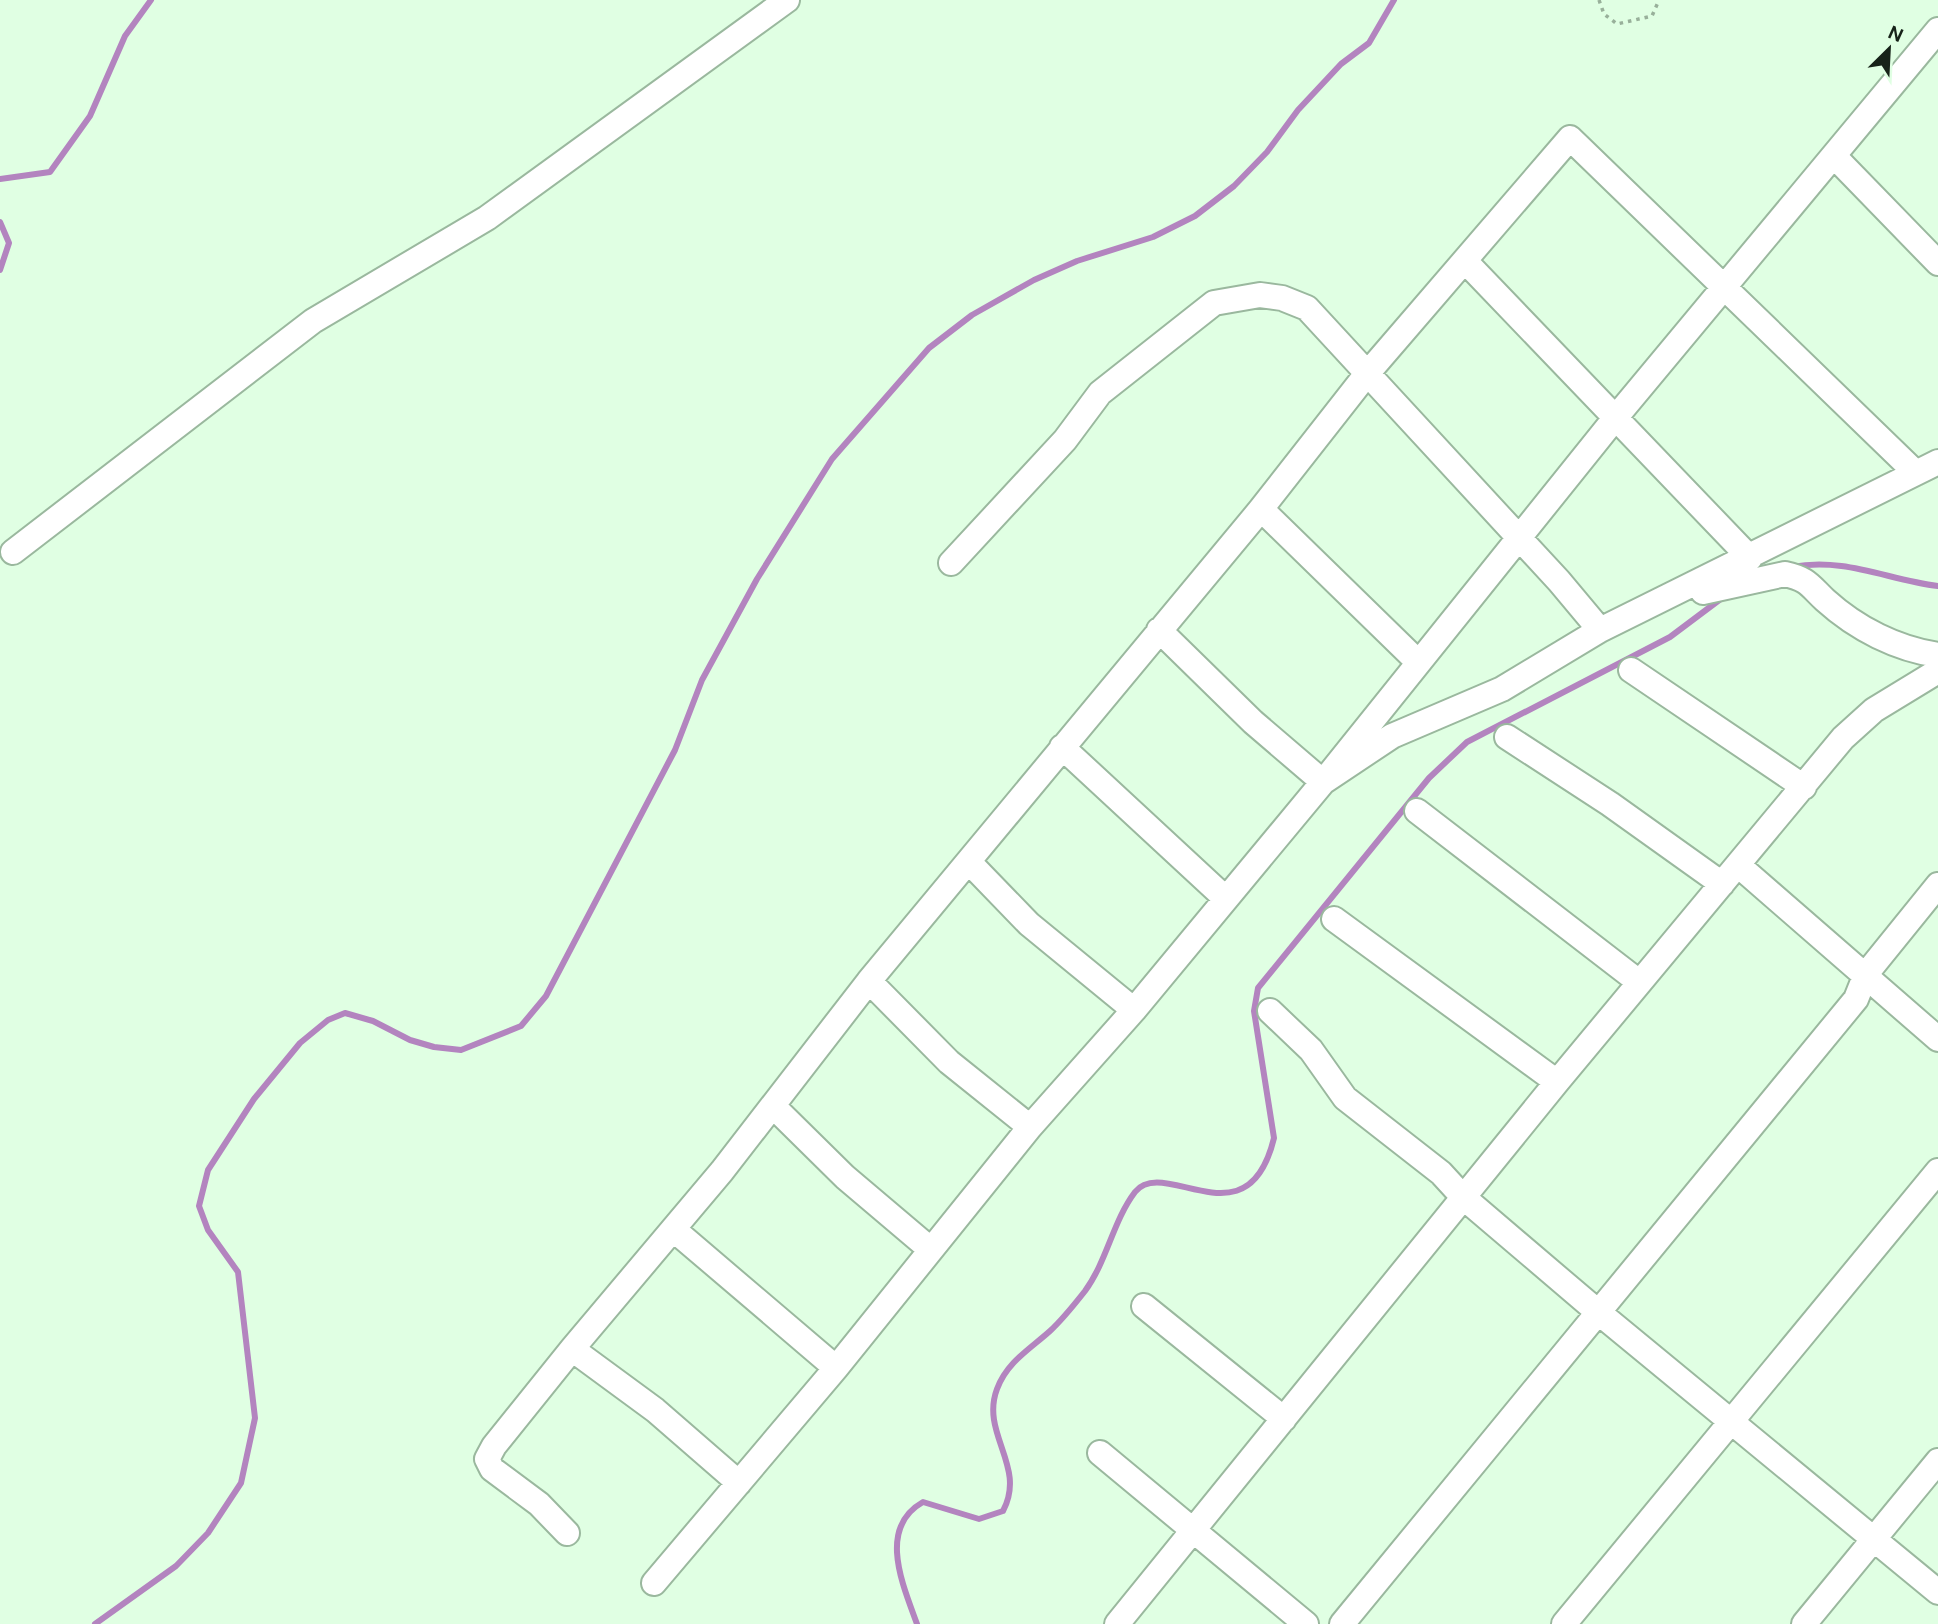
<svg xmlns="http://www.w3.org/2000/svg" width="1938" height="1624" viewBox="0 0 1938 1624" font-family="'DM Sans',sans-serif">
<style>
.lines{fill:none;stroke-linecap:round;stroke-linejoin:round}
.stream{stroke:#b384bf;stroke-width:6}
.street-casing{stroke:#9ab89e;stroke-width:28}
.path{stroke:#98b09a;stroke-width:3.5;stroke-dasharray:3.5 5;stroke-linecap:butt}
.street{stroke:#fff;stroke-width:24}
</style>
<rect width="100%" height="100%" fill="#e0ffe3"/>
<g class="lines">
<!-- stream -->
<path class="stream" d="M0,179L50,172L90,116L125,36L151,0
M0,222L9,243L0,270
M1792,567C1845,557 1888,580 1938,586
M95,1624L176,1566L208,1533L241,1483L255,1418L238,1272L208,1230L199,1206L208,1170L254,1099L300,1043L328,1020L345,1013L373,1021L410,1040L434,1047L461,1050L521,1026L546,996L675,750L702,680L757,579L832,459L929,348L972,315L1034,280L1077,261L1153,237L1195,216L1234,186L1267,152L1298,110L1341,64L1369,43L1394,0
M917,1624C903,1585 877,1528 923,1502L979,1519L1003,1511C1027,1466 980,1434 997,1389C1007,1362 1030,1349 1050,1331C1063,1319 1074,1305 1085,1291C1107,1261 1113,1221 1135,1192C1164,1155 1248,1246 1274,1138L1254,1011L1258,988L1429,778L1467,742L1670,637L1722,598"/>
<defs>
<path id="street" d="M1834,156L1938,263
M1465,261L1750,558
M1261,509L1418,662
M13,552L313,321L487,218L787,0
M951,563L1065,440L1100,393L1214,303L1260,295L1282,298L1307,308L1559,581L1600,630
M1703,592L1785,574C1808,579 1810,586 1825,600C1857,629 1897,649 1938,655
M1159,630L1253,722L1323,782L1392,736L1502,689L1600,630L1916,473
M1631,670L1804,787
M1507,737L1610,804L1722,884
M1062,747L1225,898
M1417,811L1639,982
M969,862L1029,924L1134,1010
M1738,865L1938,1039
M1334,919L1557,1082
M869,981L949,1062L1030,1127
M1270,1011L1311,1050L1345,1098L1441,1173L1463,1197L1598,1312L1938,1592
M774,1107L845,1177L930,1249
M673,1229L836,1368
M1144,1306L1284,1419
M572,1349L655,1410L739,1483
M1100,1453L1306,1624
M567,1533L539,1504L492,1469L487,1459L494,1446L572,1349L722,1171L869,981L1261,509L1366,375L1570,138L1916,473L1938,462
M654,1583L836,1368L1030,1127L1134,1010L1323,782L1616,417L1938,30
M1117,1624L1557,1082L1843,738L1874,710L1938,671
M1342,1624L1856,999L1866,974L1938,885
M1564,1624L1938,1171
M1804,1624L1938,1461"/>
</defs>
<!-- street casing -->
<use href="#street" class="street-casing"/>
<!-- path -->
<path class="path" d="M1599,0L1604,14L1617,24L1652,16L1659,0"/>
<!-- street -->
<use href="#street" class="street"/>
</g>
<!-- north arrow -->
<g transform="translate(1889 49) rotate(24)" stroke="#e0ffe3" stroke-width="5" paint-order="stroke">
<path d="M0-5L12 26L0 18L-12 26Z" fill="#172319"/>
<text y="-10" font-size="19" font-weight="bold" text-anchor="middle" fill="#172319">N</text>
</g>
</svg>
